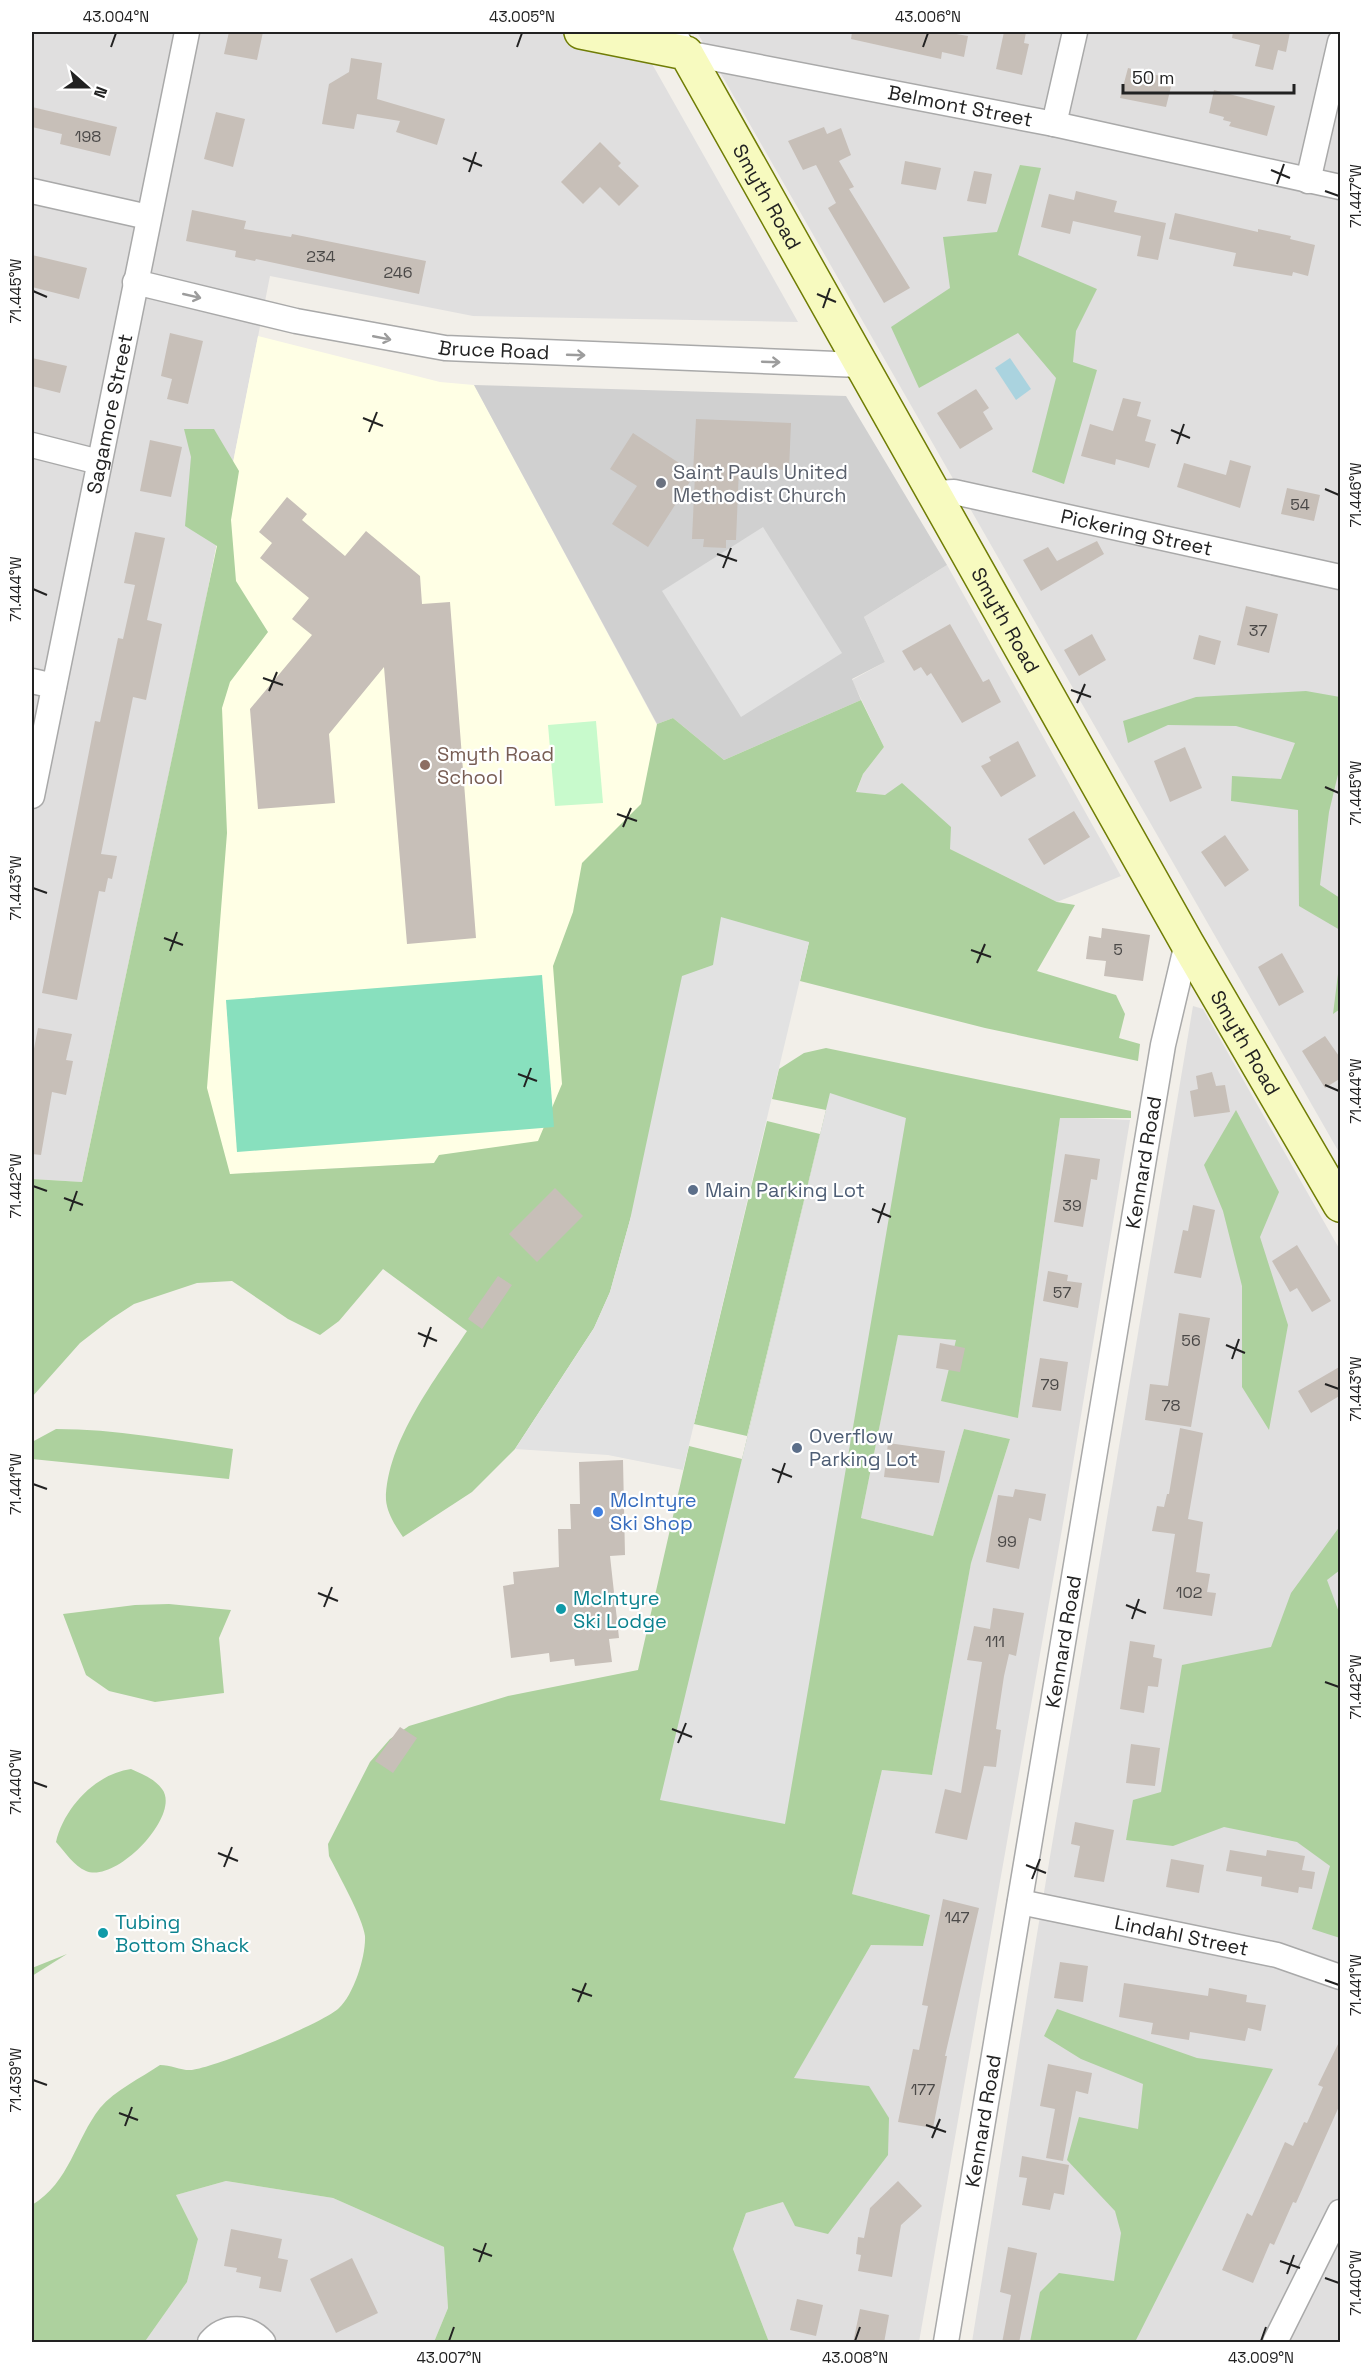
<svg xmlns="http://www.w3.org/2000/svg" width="1372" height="2374" viewBox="0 0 1372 2374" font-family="'Space Grotesk',sans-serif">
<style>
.residential{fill:#e0dfdf}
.education{fill:#ffffe5}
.religious{fill:#d0d0d0}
.forest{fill:#add19e}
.park{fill:#c8facc}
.pitch{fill:#88e0be}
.parking{fill:#e2e2e2}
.water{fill:#aad3df}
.building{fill:#c7bfb8}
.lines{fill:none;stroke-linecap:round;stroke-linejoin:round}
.street-casing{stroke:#a9a9a9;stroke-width:27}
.secondary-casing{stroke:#707d05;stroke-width:36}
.street{stroke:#fff;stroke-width:24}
.secondary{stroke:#f7fabf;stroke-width:33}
.oneway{stroke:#9c9c9c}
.ticks{fill:none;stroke:#222;stroke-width:2}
.worship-dot{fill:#6b7280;stroke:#fff;stroke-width:2}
.education-dot{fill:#8d6e63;stroke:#fff;stroke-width:2}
.service-dot{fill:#5c6f8a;stroke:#fff;stroke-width:2}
.shop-dot{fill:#3f7fe0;stroke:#fff;stroke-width:2}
.culture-dot{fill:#0f9aa8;stroke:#fff;stroke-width:2}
.labels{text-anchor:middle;stroke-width:4.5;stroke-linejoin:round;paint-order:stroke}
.number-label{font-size:16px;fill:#4b4948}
.street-label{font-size:20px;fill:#222;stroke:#fff}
.worship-label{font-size:20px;fill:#5b616d;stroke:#fff;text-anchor:start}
.education-label{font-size:20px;fill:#785e54;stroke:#fff;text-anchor:start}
.service-label{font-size:20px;fill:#4e5e75;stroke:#fff;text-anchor:start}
.shop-label{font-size:20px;fill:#366cbe;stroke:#fff;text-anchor:start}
.culture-label{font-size:20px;fill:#0d838f;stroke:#fff;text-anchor:start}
.neatline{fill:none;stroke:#222;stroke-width:2}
.ticks-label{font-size:15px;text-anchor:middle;fill:#222}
</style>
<rect width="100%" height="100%" fill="#f2efe9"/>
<!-- residential -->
<path class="residential" d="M32,32H634L798,322L473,316L270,276L204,609L82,1182L32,1179Z
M697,32H1340V1154Z
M947,565L1121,876L1057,902L950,849L885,795L856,793L863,774L884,747L852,680L885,662L864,617Z
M1193,1006L1203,1009L1340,1250V2342H972L1036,1940Z
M1060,1117L1130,1120L1065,1512L919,2342H769L733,2249L746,2213L783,2202L793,2079L871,1945L923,1946L930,1915L852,1894L882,1770L932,1775L971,1562L1010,1439L964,1429L933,1536L861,1518L898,1334L956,1340L1018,1418Z
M226,2181L333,2198L444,2247L448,2308L434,2342H133L146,2340L187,2282L198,2239L176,2195Z"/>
<!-- education -->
<path class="education" d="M258,336L440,382L474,385L700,805L602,1154L82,1182L204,609Z"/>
<!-- religious -->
<path class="religious" d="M474,385L846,396L947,565L864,617L885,662L852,679L861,700L724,760L673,718L657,724Z"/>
<!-- forest -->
<path class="forest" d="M1020,165L1041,168L1018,255L1097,289L1076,331L1073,362L1097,370L1064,484L1032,472L1056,378L1018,333L919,388L891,327L950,288L943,237L997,232Z
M184,429H214L239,471L231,520L236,581L268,632L230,682L222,708L227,833L207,1088L230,1174L434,1163L439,1155L538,1141L562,1084L553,966L573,912L582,863L641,804L657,724L673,718L724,760L861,700L884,747L863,774L856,792L885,795L902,783L951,827L950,849L1057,902L1075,905L1037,971L1116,995L1125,1014L1119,1038L1140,1044L1138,1061L985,1028L800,981L809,942L713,965L630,1220L610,1292L594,1328L515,1449L472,1492L403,1537C396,1527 387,1513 386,1500C386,1442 437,1377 467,1331L383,1269L339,1321L320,1335L288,1319L232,1281L197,1283L134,1304L111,1319L80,1343L32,1397V1179L82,1182L217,546L185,526L191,457Z
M1306,691L1340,697V766L1329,812L1320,885L1340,898V930L1299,906L1298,810L1231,801L1232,776L1281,779L1295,743L1236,726L1168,725L1128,743L1123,721L1196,697Z
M1340,958V1009L1333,1014Z
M826,1048L1131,1111V1118H1060L1018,1418L941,1401L956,1340L898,1335L861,1518L933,1536L964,1429L1010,1439L971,1563L932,1775L882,1770L852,1894L930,1915L923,1946L871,1945L794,2078L869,2086L889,2118L888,2155L828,2234L795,2226L783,2202L746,2213L733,2249L769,2342H434L448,2308L444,2247L333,2198L226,2181L176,2195L198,2239L187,2282L146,2340L32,2342V2205C70,2182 75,2140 100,2108C115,2090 141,2078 160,2065C171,2065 182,2071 192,2070C216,2067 322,2024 339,2008C354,1994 366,1956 365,1936C363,1918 338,1874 329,1856L328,1844L370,1762L390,1739L409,1726L508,1696L638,1670L689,1446L742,1459L660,1800L826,1110L772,1099L779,1069L804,1053Z
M1236,1110L1279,1192L1260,1237L1288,1325L1269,1430L1242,1387V1286L1223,1211L1204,1165Z
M767,1121L820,1134L747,1436L694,1424Z
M56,1429C115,1429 174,1440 233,1449L229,1479L32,1459V1442Z
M1340,1526V1570L1327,1580L1340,1615V1938L1312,1929L1330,1866L1297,1842L1224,1827L1173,1846L1126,1840L1133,1800L1161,1792L1182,1665L1271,1647L1291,1593Z
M169,1604L231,1610L219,1638L224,1693L155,1702L109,1691L86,1675L63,1614L135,1605Z
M131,1769C142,1774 155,1779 162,1789C182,1815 116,1884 86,1871C74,1866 65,1852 56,1842C64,1808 95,1774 131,1769Z
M67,1954L32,1976V1968Z
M1057,2009L1197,2058L1273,2069L1135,2342H1030L1040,2292L1059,2273L1114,2281L1121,2233L1115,2211L1067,2160L1079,2117L1138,2129L1143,2084L1081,2059L1044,2036Z"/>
<!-- park -->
<path class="park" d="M596,721L603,803L555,806L548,725Z"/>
<!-- pitch -->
<path class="pitch" d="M542,975L554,1127L237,1152L226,1000Z"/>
<!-- parking -->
<path class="parking" d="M763,527L842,653L741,717L662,591Z
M721,917L809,942L683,1470L608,1455L515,1449L594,1328L610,1292L630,1220L682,976L713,965Z
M830,1093L906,1118L785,1824L660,1800Z"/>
<!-- water -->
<path class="water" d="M1010,358L1031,389L1016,400L995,368Z"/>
<!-- building -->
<path class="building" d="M229,32H263L257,60L224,54Z
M852,32H945L968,36L964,57L942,52L941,59L851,39Z
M1004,32H1026L1024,43L1029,44L1022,75L996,69Z
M1233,32H1290L1286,52L1278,50L1273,70L1255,66L1260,45L1232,38Z
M351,58L382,63L377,99L445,119L437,145L396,132L400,121L357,114L354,129L322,124L329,84L349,72Z
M1128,68L1173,79L1166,107L1120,98Z
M1214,90L1275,106L1267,136L1229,126L1231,122L1223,120L1224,117L1209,113Z
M32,107L117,127L110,156L60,144L62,134L32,127Z
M216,112L245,119L233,167L204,159Z
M824,127L827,134L841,128L851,155L839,161L854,187L849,189L910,288L884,303L828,208L836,203L816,165L803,170L788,141Z
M600,142L621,163L618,166L639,186L619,206L600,187L583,204L561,182Z
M905,161L941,168L936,190L901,184Z
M974,171L992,174L986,204L967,201Z
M1076,191L1117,201L1114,212L1166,223L1158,260L1137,256L1141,236L1073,221L1070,234L1041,227L1049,194L1074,200Z
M192,210L246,221L244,229L291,237L292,234L426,261L419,294L256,259L255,261L235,257L236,251L186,241Z
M1175,213L1258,232V229L1291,236L1290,239L1315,245L1308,276L1293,272L1292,276L1233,266L1236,253L1169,239Z
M32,255L87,268L79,299L32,287Z
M170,333L203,341L188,404L167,399L172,379L161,376Z
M32,358L67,366L60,393L32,386Z
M976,389L989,408L983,412L993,429L960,449L937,413Z
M1123,398L1141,402L1137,416L1151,420L1145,441L1156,444L1149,468L1116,459L1115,465L1081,456L1090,424L1113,431Z
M696,419L791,423L789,470L739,468L736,540H726V548L703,547L704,539H692L695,474L648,547L612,524L637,486L610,469L633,433L693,472Z
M150,440L182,447L171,497L140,491Z
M1230,460L1251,466L1240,508L1177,487L1184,463L1226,475Z
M1287,488L1320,495L1314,521L1281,514Z
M287,497L307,514L302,520L345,556L366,531L420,576L422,604L450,602L476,938L407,944L384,667L329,734L335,803L258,809L250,709L312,635L292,619L309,598L260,558L272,543L259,532Z
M135,532L165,538L147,620L162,624L146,700L133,697L101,854L117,856L112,879L108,878L105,892L99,891L77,1000L42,993L95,721L100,722L118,638L123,639L135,585L124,583Z
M1097,541L1104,554L1041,591L1023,560L1048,547L1057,561Z
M1246,606L1278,614L1269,653L1237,645Z
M950,624L983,682L989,679L1001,702L962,723L931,673L927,676L921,667L914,671L902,651Z
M1092,634L1106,660L1079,676L1064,650Z
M1199,635L1221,641L1215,665L1193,659Z
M1018,741L1036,776L1001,797L981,766L991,761L989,757Z
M1185,747L1202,788L1170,802L1154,761Z
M1074,811L1090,837L1044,865L1028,839Z
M1225,835L1249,870L1225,887L1201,852Z
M1102,928L1150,935L1143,981L1104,976L1106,961L1086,959L1089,936L1101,938Z
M1282,953L1304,992L1279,1006L1258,967Z
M38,1028L72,1034L66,1060L73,1061L66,1095L52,1092L41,1155L32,1154V1059Z
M1325,1036L1341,1059V1078L1325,1088L1302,1051Z
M1212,1072L1216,1086L1225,1085L1230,1112L1194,1117L1190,1091L1198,1089L1196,1076Z
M1065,1154L1100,1159L1097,1180L1091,1179L1083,1227L1054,1222Z
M555,1188L583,1216L537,1262L509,1234Z
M1193,1205L1215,1210L1201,1278L1174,1273L1183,1230L1188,1231Z
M1297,1245L1331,1301L1312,1312L1297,1288L1290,1292L1272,1261Z
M1048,1271L1068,1275L1067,1281L1082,1283L1078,1308L1043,1301Z
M498,1276L512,1285L482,1329L468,1319Z
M1179,1313L1210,1318L1191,1427L1145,1420L1150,1384L1168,1386Z
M940,1343L965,1348L960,1372L936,1368Z
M1040,1358L1068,1362L1061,1411L1032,1407Z
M1341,1366V1395L1311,1413L1298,1391Z
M1180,1428L1203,1433L1188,1519L1203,1522L1196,1572L1210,1574L1207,1592L1216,1593L1212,1616L1163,1609L1175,1534L1152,1531L1157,1506L1164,1507L1167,1494H1169Z
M888,1443L945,1451L939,1483L884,1477Z
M623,1460L625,1555L610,1556L619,1638L609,1639L612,1662L575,1666L574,1659L550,1662L549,1653L511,1658L503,1586L514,1584L513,1572L559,1567L558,1529H571L570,1504H580L579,1462Z
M1015,1489L1046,1494L1041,1521L1029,1518L1019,1569L986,1562L998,1495L1013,1497Z
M993,1608L1024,1613L1016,1656L1009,1654L1004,1676L996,1729L1001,1730L996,1767L984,1766L967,1840L935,1833L945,1789L961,1793L982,1662L967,1660L974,1626L990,1629Z
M1130,1641L1155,1645L1153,1657L1162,1659L1158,1687L1148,1686L1144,1713L1120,1709Z
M400,1727L417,1738L393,1773L375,1761Z
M1131,1744L1160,1748L1155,1786L1126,1783Z
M1075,1822L1114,1830L1104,1882L1074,1877L1080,1846L1071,1844Z
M1230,1850L1266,1856L1267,1850L1305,1856L1302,1870L1315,1872L1312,1889L1299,1887L1298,1893L1261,1886L1262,1877L1226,1871Z
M1171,1859L1204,1865L1199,1893L1166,1887Z
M943,1899L979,1908L945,2056H947L933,2128L898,2122L913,2049L919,2050L928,2006L922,2005Z
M1060,1962L1088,1966L1083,2002L1054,1998Z
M1124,1983L1208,1996L1209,1988L1247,1995L1246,2002L1266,2005L1261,2031L1248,2028L1245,2041L1190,2032L1189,2040L1151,2034L1153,2023L1119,2017Z
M1341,2038V2102L1296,2203L1293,2202L1274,2245L1270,2243L1253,2283L1222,2270L1247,2213L1252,2216L1285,2142L1293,2146L1304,2122L1307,2123L1323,2087L1318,2085Z
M1048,2064L1092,2073L1088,2094L1076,2091L1063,2161L1046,2158L1055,2109L1040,2106Z
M1022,2156L1069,2165L1064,2195L1054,2193L1050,2210L1022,2205L1027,2178L1019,2177Z
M898,2181L922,2206L901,2225L892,2277L858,2271L861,2255L856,2254L858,2237L864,2238L870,2208Z
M231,2229L282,2239L278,2258L288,2260L281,2292L259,2288L261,2277L236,2272L237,2268L224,2266Z
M1008,2247L1037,2253L1019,2343H1002L1011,2295L1000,2292Z
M352,2258L378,2313L336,2333L310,2279Z
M797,2299L823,2305L816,2336L790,2330Z
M860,2309L889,2315L884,2343H853Z"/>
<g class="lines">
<defs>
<g id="street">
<path id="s1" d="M673,32L686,53L1054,124L1340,187"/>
<path d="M1054,124L1075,32"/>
<path d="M1308,181L1340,42"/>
<path d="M32,191L148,217"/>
<path id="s2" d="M135,282L296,321L445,348L860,365"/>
<path d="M32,445L99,462"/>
<path id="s3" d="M933,493L954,492L1340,577"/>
<path d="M32,681L54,686"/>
<path id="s4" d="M32,796L187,32"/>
<path id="s5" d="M1020,1902L1277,1955L1340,1977"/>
<path d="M210,2342C225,2324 249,2326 263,2342"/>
<path id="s6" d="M946,2342L1163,1045L1187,943"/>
<path d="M1275,2342L1340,2212"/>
</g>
<g id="secondary">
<path id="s7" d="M581,32L686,53L1187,943L1340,1205"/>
</g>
</defs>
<!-- street casing -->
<use href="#street" class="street-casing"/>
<!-- secondary casing -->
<use href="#secondary" class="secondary-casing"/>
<!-- street -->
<use href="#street" class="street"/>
<!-- secondary -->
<use href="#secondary" class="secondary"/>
</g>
<!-- one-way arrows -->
<defs><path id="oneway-shaft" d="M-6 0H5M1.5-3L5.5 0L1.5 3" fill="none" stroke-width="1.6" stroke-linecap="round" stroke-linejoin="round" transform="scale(1.5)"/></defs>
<g class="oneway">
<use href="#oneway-shaft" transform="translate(192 296) rotate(13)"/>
<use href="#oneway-shaft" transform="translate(382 338) rotate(11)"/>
<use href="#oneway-shaft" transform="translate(576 355) rotate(2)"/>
<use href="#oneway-shaft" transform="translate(771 362) rotate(2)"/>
</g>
<!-- ticks -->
<path class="ticks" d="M111,47L116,33M517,47L522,33M923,47L928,33M463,158L482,166M1271,170L1290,178M469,172L476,152M1277,184L1284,164M1325,191L1339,196M33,291L47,297M817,294L836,302M823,308L830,288M363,418L383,426M1171,430L1190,438M369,432L377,412M1177,444L1184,424M1325,489L1339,495M717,554L737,561M723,568L731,548M33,589L47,595M263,678L283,685M1071,690L1091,697M269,691L277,672M1077,703L1085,684M1325,787L1339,793M617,814L637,821M623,827L631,808M33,888L47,893M164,938L183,945M971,950L991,957M170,951L177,932M977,963L985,944M518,1074L537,1081M1325,1085L1339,1091M524,1087L531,1068M33,1186L47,1191M64,1198L83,1205M872,1209L891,1217M70,1211L77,1191M878,1223L885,1203M418,1333L437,1341M1226,1345L1245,1353M424,1347L431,1327M1232,1359L1239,1339M1325,1384L1339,1389M772,1469L792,1477M778,1483L785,1463M33,1484L47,1489M318,1593L338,1601M1126,1605L1146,1613M324,1607L332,1587M1132,1619L1139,1599M1325,1682L1339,1687M672,1729L692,1737M678,1743L686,1723M33,1782L47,1787M218,1853L238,1861M1026,1865L1046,1873M224,1867L232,1847M1032,1879L1040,1859M1325,1980L1339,1985M572,1989L592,1996M578,2002L586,1983M33,2080L47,2085M119,2113L138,2120M926,2125L946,2132M125,2126L132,2107M932,2138L940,2119M473,2249L492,2256M1280,2261L1300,2268M479,2262L486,2243M1287,2274L1294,2255M1325,2278L1339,2283M449,2341L454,2327M855,2341L860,2327M1261,2341L1266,2327"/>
<!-- markers -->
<circle class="worship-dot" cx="661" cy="483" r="6"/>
<circle class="education-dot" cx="425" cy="765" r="6"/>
<g class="service-dot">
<circle cx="693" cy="1190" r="6"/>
<circle cx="797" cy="1448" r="6"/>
</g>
<circle class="shop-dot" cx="598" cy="1512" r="6"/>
<g class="culture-dot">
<circle cx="561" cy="1609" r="6"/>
<circle cx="103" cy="1933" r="6"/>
</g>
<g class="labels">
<!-- number labels -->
<g class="number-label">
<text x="88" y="142">198</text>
<text x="321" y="262">234</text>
<text x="398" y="278">246</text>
<text x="1300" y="510">54</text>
<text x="1258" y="636">37</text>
<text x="1118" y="955">5</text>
<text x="1072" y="1211">39</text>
<text x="1062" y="1298">57</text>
<text x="1191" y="1346">56</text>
<text x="1050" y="1390">79</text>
<text x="1171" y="1411">78</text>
<text x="1007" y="1547">99</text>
<text x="1189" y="1598">102</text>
<text x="995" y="1647">111</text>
<text x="957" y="1923">147</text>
<text x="923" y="2095">177</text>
</g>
<!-- street labels -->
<g class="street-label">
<text dy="7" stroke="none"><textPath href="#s1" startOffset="304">Belmont Street</textPath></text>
<text dy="7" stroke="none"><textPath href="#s7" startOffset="272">Smyth Road</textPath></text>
<text dy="7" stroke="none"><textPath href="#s2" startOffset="366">Bruce Road</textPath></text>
<text dy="7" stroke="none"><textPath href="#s4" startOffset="390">Sagamore Street</textPath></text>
<text dy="7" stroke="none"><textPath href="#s3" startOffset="208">Pickering Street</textPath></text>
<text dy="7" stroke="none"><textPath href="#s7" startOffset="758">Smyth Road</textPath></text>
<text dy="7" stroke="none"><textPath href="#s7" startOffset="1244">Smyth Road</textPath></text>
<text dy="7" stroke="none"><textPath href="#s6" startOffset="1196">Kennard Road</textPath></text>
<text dy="7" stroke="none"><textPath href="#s6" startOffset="710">Kennard Road</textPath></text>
<text dy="7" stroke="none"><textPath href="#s5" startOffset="165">Lindahl Street</textPath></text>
<text dy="7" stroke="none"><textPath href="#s6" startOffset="224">Kennard Road</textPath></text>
</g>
<!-- worship labels -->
<g class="worship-label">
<text x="673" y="479">Saint Pauls United<tspan x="673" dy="23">Methodist Church</tspan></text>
</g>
<!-- education labels -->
<g class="education-label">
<text x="437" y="761">Smyth Road<tspan x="437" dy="23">School</tspan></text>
</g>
<!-- service labels -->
<g class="service-label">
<text x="705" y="1197">Main Parking Lot</text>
<text x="809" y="1443">Overflow<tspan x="809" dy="23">Parking Lot</tspan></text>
</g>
<!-- shop labels -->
<g class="shop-label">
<text x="610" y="1507">McIntyre<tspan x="610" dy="23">Ski Shop</tspan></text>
</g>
<!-- culture labels -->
<g class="culture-label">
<text x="573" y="1605">McIntyre<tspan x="573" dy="23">Ski Lodge</tspan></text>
<text x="115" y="1929">Tubing<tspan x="115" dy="23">Bottom Shack</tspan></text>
</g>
</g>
<!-- border -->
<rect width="1372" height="2374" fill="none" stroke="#ffffff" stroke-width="66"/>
<!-- north arrow -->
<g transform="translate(87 87) rotate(111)" stroke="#ffffff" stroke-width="4.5" paint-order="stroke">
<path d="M0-4.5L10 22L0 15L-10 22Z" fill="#222222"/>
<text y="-9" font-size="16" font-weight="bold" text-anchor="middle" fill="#222222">N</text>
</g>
<!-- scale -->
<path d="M1123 84v9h171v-9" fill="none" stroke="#222222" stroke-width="3"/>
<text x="1132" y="84" font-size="18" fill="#222222" stroke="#ffffff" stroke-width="4.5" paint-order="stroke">50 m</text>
<rect x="33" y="33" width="1306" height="2308" class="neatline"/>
<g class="ticks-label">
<text x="116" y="22">43.004°N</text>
<text x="522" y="22">43.005°N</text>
<text x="928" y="22">43.006°N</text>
<text transform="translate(1356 196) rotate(-90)" y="5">71.447°W</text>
<text transform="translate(16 291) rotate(-90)" y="5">71.445°W</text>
<text transform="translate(1356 495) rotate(-90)" y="5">71.446°W</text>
<text transform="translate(16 589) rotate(-90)" y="5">71.444°W</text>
<text transform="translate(1356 793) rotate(-90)" y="5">71.445°W</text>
<text transform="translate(16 888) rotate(-90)" y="5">71.443°W</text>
<text transform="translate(1356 1091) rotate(-90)" y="5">71.444°W</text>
<text transform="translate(16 1186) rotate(-90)" y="5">71.442°W</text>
<text transform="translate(1356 1389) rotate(-90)" y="5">71.443°W</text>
<text transform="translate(16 1484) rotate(-90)" y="5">71.441°W</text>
<text transform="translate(1356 1687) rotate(-90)" y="5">71.442°W</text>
<text transform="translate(16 1782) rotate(-90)" y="5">71.440°W</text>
<text transform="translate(1356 1985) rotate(-90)" y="5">71.441°W</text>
<text transform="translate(16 2080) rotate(-90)" y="5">71.439°W</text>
<text transform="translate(1356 2283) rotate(-90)" y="5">71.440°W</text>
<text x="449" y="2363">43.007°N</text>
<text x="855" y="2363">43.008°N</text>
<text x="1261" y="2363">43.009°N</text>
</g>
</svg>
